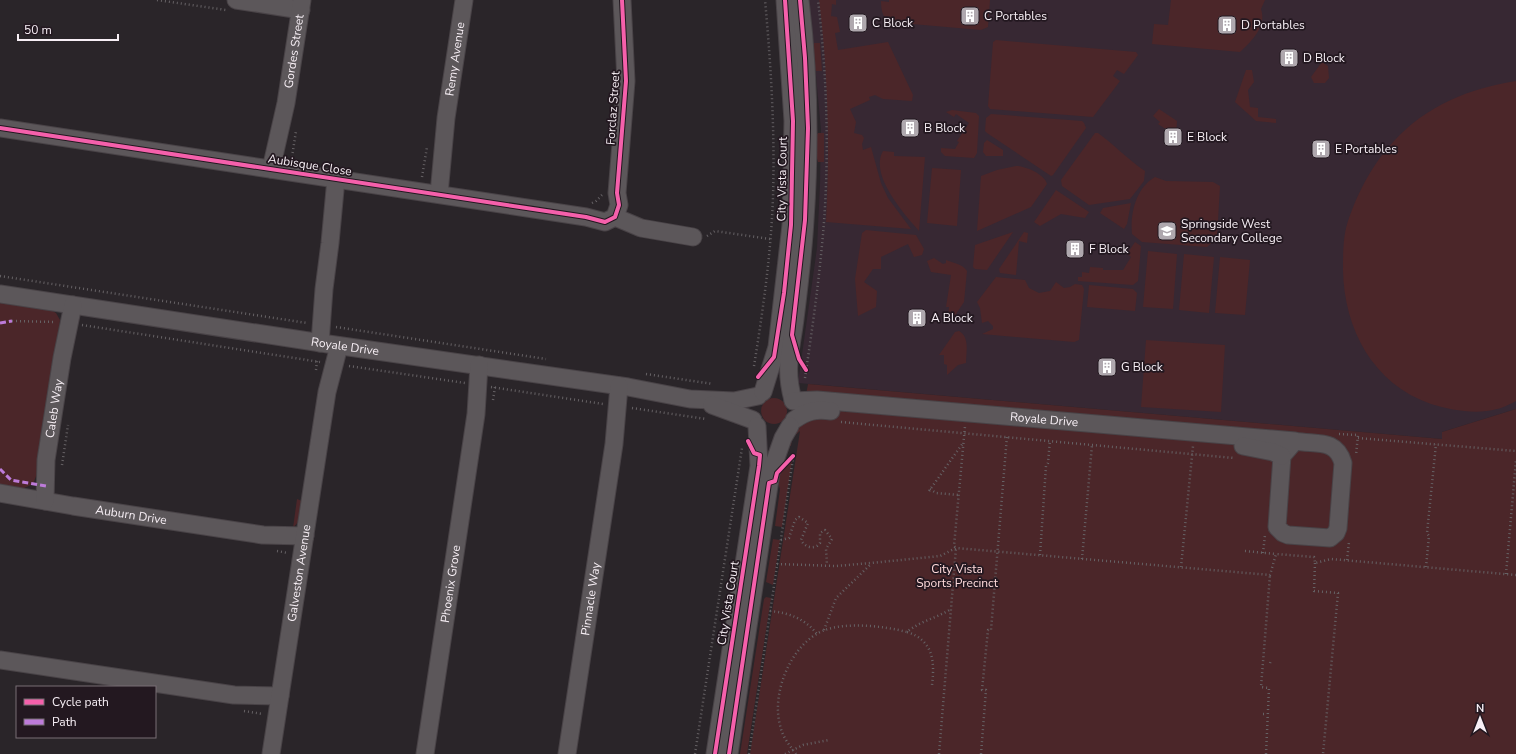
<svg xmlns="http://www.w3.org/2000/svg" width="1516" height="754" viewBox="0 0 1516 754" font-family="'Nunito Sans',sans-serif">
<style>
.built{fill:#372833}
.green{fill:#4b2629}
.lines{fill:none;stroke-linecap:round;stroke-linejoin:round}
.minor-casing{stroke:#494347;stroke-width:19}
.path{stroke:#666265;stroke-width:2.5;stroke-dasharray:1 3;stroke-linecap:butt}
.minor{stroke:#5c575a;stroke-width:17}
.quiet{stroke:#bd7bd9;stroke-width:3;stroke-dasharray:6 3;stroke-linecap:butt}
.cycleway-casing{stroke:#231820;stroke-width:6}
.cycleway{stroke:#f560ab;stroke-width:4}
.labels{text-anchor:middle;stroke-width:3.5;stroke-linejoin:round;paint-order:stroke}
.poi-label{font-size:12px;fill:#f7eff5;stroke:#231820;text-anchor:start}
.street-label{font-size:12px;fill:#f7eff5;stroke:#231820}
.park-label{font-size:12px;fill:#ffdadb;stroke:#231820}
</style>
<rect width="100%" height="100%" fill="#2a2529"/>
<!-- built -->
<path class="built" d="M809,0H1516V409L1442,432V439L798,383L817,248L820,184L821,130Z"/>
<!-- green -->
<path class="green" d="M819,0H836V5L832,4L831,16L837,17L840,32L835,33L838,50L888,42L913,95L912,101L883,99L875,95L869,97L870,100L850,109L856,122L854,133L862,135L864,138L862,144L863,150L871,147L881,183L888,198L911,229L826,222C830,148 828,74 819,0Z
M889,0H990L988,27L981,30L889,22C882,17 881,8 881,1L889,2Z
M1171,0H1265L1261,9C1267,26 1252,41 1240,52L1152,44L1154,24L1168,25Z
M996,40L1136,52L1138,55L1124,74L1117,70L1113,76L1120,81L1093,117L990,109L988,106L993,42Z
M814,43H820L822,71H816L811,64L810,48Z
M1322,62L1328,66L1329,78L1325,83H1314L1311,77Z
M1246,70H1252L1254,82L1248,90L1250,107L1258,108V117L1276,119V123L1256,121L1235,102Z
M1516,81V401C1510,404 1503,408 1497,409C1476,415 1451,410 1431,404C1373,384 1344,329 1343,270C1343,256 1343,241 1346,228C1355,197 1372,164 1394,141C1426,106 1470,88 1516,81Z
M1159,109L1177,121L1176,136L1158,124L1160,122L1153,116Z
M952,110L976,113L979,116L977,153L974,158L945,156L941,152V148L955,149L959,142L957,141L969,123L956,114L954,117L946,112Z
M991,114L1082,121L1084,123L1086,128L1053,175L1051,176L987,133L985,131L986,118Z
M818,133H824V162H818C815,148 809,149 818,133Z
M1095,133H1098C1115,145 1128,160 1145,171L1144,181L1130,199L1089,205L1062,186L1061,180Z
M987,140L1003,150V156H986L983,152L984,143Z
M883,151L894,152V156L925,157L919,231C904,214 869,175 883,151Z
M1016,166C1025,166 1045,174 1047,184L1031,207L977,231L981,176L997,170Z
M932,168L961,170L957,226L927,223Z
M1155,177L1166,181L1213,182L1220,186L1217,238L1207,247L1142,242L1132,234C1130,213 1136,188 1155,177Z
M1056,190L1089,212L1085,218L1061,214L1040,226L1034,222Z
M1131,203L1127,224L1124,229L1100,213L1103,208Z
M866,230L916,235L924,249L922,255L914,257L908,244L881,257V269H873L864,282L877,291L876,307L858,316L855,279L862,233Z
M1013,232L987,270L975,269L973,267L975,245Z
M1024,232L1028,233L1027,243L1019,241L1016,275L1000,273L999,269Z
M1135,242L1141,246L1138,281L1133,285L1078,281V277H1082V272L1089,273L1090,267L1103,268V270H1123L1131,257L1127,254Z
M1148,251L1177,254L1173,309L1143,307Z
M1184,254L1214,257L1209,313L1179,310Z
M1220,257L1250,260L1245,315L1215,313Z
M934,258L943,264L946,263V260C953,263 963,264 967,271L964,302L954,317H948L949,307H946L951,275L931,272L927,261Z
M996,277L1025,280L1029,288L1039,293L1050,291L1056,282L1064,288L1070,287L1075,284L1082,285L1084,289L1079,340L1074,342L982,334L993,329V326L988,321L982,323L980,308L977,302Z
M1089,285L1133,289L1137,293L1135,311L1087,307Z
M0,302L51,310L56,313L60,320L37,474L33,484L22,489L0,486Z
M959,331C970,337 966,352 966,363L958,365L947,375V365L944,364V355H939L955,332Z
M1146,340L1225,345L1221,412L1141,407Z
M808,384L1442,439V432L1516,409V754H750L800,431L792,438L791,446L786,445L801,422Z
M761 411a13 13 0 1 1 26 0a13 13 0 1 1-26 0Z
M792,461L782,527L775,526L780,489L778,483L780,471Z
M297,499L302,501L299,521L293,528Z
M773,539L780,540L773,585L766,582Z
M766,597L771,598L747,754H740L764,599Z"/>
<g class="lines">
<defs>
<g id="minor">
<path d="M236,0L301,10"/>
<path d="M0,128L586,217L605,222L615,217L619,205L617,193L626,81L622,0"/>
<path id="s1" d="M271,169L286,103L302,0"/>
<path id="s2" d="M439,194L446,118L464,0"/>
<path d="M615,217L641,228L693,237"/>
<path id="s3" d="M0,294L328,344L628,387L690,399L734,401L758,396"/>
<path d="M320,343L324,289L330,243L336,179"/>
<path d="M763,392L777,347L791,225L793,121L785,0"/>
<path d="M793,400C784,367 791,351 795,319C799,287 803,253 805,220C810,147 809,73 800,0"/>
<path id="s4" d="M793,401L817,400L1295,441C1316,445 1336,438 1343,463L1338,528L1336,533L1330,538L1288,535L1283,533L1277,527L1282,456L1295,441"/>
<path d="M712,405L753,420"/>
<path d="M794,420C807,411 815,409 831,411"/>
<path d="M1243,446L1273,452L1282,456"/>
<path id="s5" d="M0,493L73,506L263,535L305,536"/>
<path id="s6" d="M45,501L46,460L62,358L73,305"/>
<path d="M0,660L234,695L280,696"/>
<path id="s7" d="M271,754L327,392L339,346"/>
<path id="s8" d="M425,754L476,414L479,365"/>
<path id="s9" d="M567,754L614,444L619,386"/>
<path d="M715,754L759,466L757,426"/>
<path d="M729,754L771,472L783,438L790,426"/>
</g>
</defs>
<!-- minor casing -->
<use href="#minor" class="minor-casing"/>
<!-- path -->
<path class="path" d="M157,0L226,10
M292,157L296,131
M422,177L427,147
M592,203L596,201L602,195
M707,236L715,231L770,239
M0,276L307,323
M12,321L55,322
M82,325L320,362
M336,327L546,359
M349,366L465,383
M754,366C763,310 771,254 773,197C775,131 771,66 765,0
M316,370L317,361
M646,374L713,384
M805,378C811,337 817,296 821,255C830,171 828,84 818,0
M491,387L603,404
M493,400L495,387
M632,408L706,419
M841,422L1234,458
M1339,434L1358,435L1356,455
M1358,438L1516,451
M62,465L68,425
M930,489L936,493L959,495
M929,491L963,443
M781,540L789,538L795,520L799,517L808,523L801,540C804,546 811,549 817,546L820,543V533L825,530L832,539L826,549L827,565
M277,551L288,553
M1245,551L1276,554
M1263,553L1265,535
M1040,555L1046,466L1048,463L1050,440
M1082,559L1092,445
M1347,560L1349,542
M1315,563L1314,591L1338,593L1323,754
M777,564L836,566L871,563L940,556L956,548L1270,575L1276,554L1314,557L1315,563L1331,559L1516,575
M1181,567L1193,446
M1426,567L1429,536L1427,533L1436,444
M1506,574L1516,460
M770,611C790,613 805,619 817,634
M824,630L836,598L871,564
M907,632C933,640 935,661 932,685
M1270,663L1271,660
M244,711L263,714
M1263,714H1264
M695,754L742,448
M749,754L793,458
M785,754L803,745L829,740
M796,754C789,745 782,736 780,725C771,692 792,642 825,630C847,622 884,626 907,632C920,621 937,618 951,609
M939,754L956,548L954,546L965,426
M981,754L986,690H982L988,630H991L1007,436
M1266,754L1269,688L1261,687L1270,575"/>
<!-- minor -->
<use href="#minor" class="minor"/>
<!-- quiet -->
<path class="quiet" d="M0,323L12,321
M0,469L11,480L46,486"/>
<defs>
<path id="cycleway" d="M800,0L805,58L808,128L805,220L792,335L799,359L806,370
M0,128L586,217L605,222L615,217L619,205L617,193L626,81L622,0
M758,377L774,357L784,293L791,225L793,121L785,0
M715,754L759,466L760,455L754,453L748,441
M729,754L769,483L775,481L777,473L793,456"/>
</defs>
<!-- cycleway casing -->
<use href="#cycleway" class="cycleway-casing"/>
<!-- cycleway -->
<use href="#cycleway" class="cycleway"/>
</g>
<!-- icons -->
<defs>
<symbol id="building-square" viewBox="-11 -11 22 22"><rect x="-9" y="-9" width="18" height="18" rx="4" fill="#afa8ae" stroke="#231820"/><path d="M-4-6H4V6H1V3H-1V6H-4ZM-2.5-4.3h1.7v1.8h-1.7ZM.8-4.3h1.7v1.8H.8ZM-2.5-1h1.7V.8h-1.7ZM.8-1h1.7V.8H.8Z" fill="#fff"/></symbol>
<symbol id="school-square" viewBox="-11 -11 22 22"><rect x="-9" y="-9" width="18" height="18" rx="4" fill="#afa8ae" stroke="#231820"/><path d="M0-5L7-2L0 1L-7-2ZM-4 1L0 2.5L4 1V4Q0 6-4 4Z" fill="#fff"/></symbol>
</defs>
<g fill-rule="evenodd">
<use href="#building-square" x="959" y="5" width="22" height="22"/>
<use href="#building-square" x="847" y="12" width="22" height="22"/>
<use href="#building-square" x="1216" y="14" width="22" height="22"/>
<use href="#building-square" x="1278" y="47" width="22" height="22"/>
<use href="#building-square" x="899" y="117" width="22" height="22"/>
<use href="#building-square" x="1162" y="126" width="22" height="22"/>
<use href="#building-square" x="1310" y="138" width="22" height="22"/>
<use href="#school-square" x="1156" y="220" width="22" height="22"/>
<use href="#building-square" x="1064" y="238" width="22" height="22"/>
<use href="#building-square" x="906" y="307" width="22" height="22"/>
<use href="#building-square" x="1096" y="356" width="22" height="22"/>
</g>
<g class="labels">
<!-- poi labels -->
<g class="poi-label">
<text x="984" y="20">C Portables</text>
<text x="872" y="27">C Block</text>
<text x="1241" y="29">D Portables</text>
<text x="1303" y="62">D Block</text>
<text x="924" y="132">B Block</text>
<text x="1187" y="141">E Block</text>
<text x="1335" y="153">E Portables</text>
<text x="1181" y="228">Springside West<tspan x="1181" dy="14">Secondary College</tspan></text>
<text x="1089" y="253">F Block</text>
<text x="931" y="322">A Block</text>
<text x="1121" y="371">G Block</text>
</g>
<!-- street labels -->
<g class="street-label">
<text dy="4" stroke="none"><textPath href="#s1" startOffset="120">Gordes Street</textPath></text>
<text dy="4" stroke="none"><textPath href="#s2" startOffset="136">Remy Avenue</textPath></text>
<text transform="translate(613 108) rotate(-86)" y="4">Forclaz Street</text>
<text transform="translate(310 165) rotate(9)" y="4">Aubisque Close</text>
<text transform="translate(782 179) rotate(-89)" y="4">City Vista Court</text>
<text dy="4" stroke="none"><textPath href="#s3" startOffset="349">Royale Drive</textPath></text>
<text dy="4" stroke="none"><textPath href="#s6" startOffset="93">Caleb Way</textPath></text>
<text dy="4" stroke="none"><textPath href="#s4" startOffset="252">Royale Drive</textPath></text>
<text dy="4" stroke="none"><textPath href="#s5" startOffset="133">Auburn Drive</textPath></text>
<text dy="4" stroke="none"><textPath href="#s7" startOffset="183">Galveston Avenue</textPath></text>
<text dy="4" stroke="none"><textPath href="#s8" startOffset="172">Phoenix Grove</textPath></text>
<text dy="4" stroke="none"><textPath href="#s9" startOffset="157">Pinnacle Way</textPath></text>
<text transform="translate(728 603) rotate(-81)" y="4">City Vista Court</text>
</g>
<!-- park labels -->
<g class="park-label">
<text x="957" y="573">City Vista<tspan x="957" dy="14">Sports Precinct</tspan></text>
</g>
</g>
<!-- legend -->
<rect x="16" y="686" width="140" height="52" fill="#231820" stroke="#786e75"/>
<rect x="24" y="699" width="20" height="6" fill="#f560ab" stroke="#786e75"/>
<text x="52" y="706" font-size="12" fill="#f7eff5">Cycle path</text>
<rect x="24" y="719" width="20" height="6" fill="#bd7bd9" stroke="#786e75"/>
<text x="52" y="726" font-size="12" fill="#f7eff5">Path</text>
<!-- north arrow -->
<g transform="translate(1480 718)" stroke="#231820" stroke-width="3" paint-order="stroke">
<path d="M0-3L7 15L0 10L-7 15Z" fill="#f7eff5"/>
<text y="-6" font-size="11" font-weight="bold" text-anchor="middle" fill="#f7eff5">N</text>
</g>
<!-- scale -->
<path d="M18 34v6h100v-6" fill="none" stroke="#f7eff5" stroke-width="2"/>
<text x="24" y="34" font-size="12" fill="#f7eff5" stroke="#231820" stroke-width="3" paint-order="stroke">50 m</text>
</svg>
